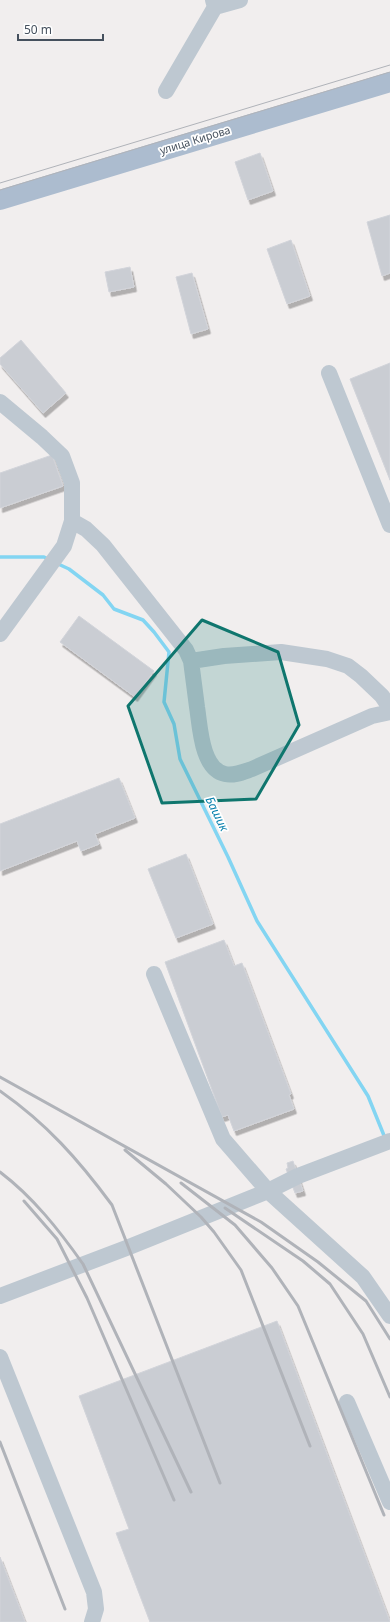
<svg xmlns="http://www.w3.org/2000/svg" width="390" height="1622" viewBox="0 0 390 1622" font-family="'Noto Sans',sans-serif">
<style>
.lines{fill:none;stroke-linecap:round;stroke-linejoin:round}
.stream{stroke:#83d5f2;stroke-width:3.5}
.building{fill:#cacdd3;stroke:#d2d4da;filter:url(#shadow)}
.minor{stroke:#bec8d1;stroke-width:16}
.major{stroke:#acbccf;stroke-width:20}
.tram{stroke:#b0b3b9;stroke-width:1}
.rail{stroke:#b0b3b9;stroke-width:3}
.marked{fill:#0f766e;fill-opacity:0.2;stroke:#0f766e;stroke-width:3;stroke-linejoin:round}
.labels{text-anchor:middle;stroke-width:3.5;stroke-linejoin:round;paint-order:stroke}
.street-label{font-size:11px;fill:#45505d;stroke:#fff}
.water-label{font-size:12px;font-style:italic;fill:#037eab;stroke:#fff}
</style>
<defs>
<filter id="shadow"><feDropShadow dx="2.5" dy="4.5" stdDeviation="0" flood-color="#0004"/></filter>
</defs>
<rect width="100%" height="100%" fill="#f1eeee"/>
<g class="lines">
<!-- stream -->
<path class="stream" d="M0,557H44L48,559
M56,563L69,569L103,595L114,609L143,620L154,632L169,652L164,702L174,724L180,759L228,857L257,921L368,1096L385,1138"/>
</g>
<!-- building -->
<path class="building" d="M260,153L273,191L248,200L235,162Z
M390,215V273L382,276L367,222Z
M291,240L310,296L287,304L267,249Z
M130,267L134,287L109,292L105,272Z
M192,273L208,329L191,334L176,277Z
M21,340L66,393L43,413L0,364V358Z
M390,363V480L350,379Z
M52,455L63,486L0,508V473Z
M79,616L154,671L135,697L60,642Z
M119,778L135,818L95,834L99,844L81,851L77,841L0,871V824Z
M186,854L213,924L176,938L148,869Z
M224,940L234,966L242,963L291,1094L289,1095L294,1109L234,1131L228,1115L222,1117L165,962Z
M293,1161L303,1191L295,1193L286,1169L288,1168L287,1163Z
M277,1321L390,1622H150L116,1533L129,1529L79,1396Z
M0,1557L25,1622H0Z"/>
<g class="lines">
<!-- minor -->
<path class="minor" d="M215,7L240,0
M166,91L215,7L213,0
M329,373L390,525
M0,402L42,437L62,456L72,483V521L64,546L0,634
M72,521L86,529L103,545L186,650L191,661C193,677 195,692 197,707C200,725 201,769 225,774C234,776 243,772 252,769L372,716L390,712
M191,661L224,656L281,652L327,659L348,666L361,676L382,696L390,708
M154,974L223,1139L268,1191L363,1277L390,1316
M0,1296L129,1247L268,1191L298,1176L390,1141
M0,1357L94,1592L96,1609L92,1622
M347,1402L390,1502"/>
<!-- major -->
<path class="major" d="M0,200L390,82"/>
<!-- tram -->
<path class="tram" d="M0,183L390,65
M0,190L390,72"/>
<!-- rail -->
<path class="rail" d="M0,1077L261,1222L318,1262L366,1301L390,1339
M0,1091C47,1124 78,1159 112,1205L220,1483
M125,1150L166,1184L201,1217L214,1232L241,1270L310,1446
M0,1172C33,1197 59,1230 83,1264L191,1492
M181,1183L235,1225L272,1268L298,1306L384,1515
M24,1201L57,1239L87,1298L174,1500
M225,1208L303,1261L330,1284L363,1334L390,1397
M0,1442L65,1609"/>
</g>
<!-- marked area -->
<path class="marked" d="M202,620L278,652L299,725L256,799L162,803L128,706Z"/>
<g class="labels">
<!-- street labels -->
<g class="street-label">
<text transform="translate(195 140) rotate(-17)" y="4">улица Кирова</text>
</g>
<!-- water labels -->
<g class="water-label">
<text transform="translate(217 814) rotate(64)" y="4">Башик</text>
</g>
</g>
<!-- scale -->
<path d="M18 34v6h85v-6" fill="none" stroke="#45505d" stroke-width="2"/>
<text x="24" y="34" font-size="12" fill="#45505d" stroke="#ffffff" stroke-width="3" paint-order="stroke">50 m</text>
</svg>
